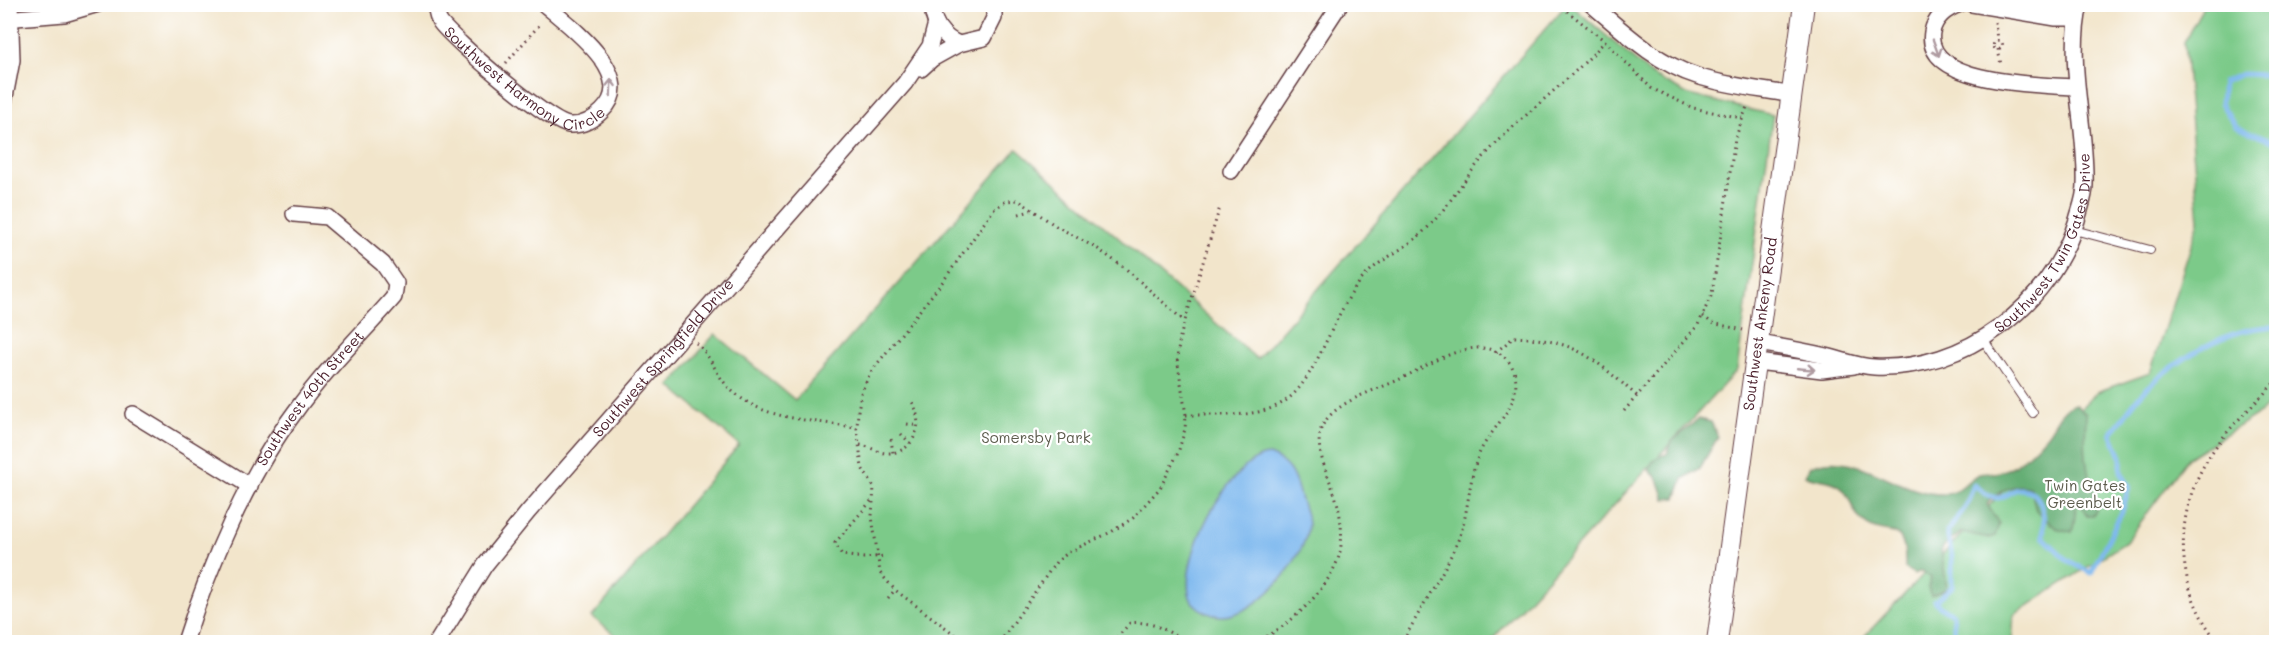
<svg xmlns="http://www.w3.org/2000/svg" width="2281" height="647" viewBox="0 0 2281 647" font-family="Mali,sans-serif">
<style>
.green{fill:#7cca89;stroke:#63745a;stroke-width:1.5}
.forest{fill:#65ae75;stroke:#586650;stroke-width:1.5}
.water{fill:#7cb7ee;stroke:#636b8c;stroke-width:1.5}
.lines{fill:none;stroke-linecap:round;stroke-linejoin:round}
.stream{stroke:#7cb7ee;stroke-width:5}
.service-casing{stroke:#633d43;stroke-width:10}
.minor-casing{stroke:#633d43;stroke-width:18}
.tertiary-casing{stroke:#633d43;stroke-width:22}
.path{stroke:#633d43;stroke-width:3;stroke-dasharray:1.5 4.5;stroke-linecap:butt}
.service{stroke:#fff;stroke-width:8}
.minor{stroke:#fff;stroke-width:15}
.tertiary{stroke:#fff;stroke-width:20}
.oneway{stroke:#ae9aa0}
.labels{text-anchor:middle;stroke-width:4.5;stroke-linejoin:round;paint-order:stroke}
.street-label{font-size:15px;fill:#4a1f2b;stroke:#fff}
.park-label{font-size:15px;fill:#5c5b4c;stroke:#fff}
</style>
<rect width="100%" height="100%" fill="#fff"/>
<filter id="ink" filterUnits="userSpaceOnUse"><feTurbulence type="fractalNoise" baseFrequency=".0167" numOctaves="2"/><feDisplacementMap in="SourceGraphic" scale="12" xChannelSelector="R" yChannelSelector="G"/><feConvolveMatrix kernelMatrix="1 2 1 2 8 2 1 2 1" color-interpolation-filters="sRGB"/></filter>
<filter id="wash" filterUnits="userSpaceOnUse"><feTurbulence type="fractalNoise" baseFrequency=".008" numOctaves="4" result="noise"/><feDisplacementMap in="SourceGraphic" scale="24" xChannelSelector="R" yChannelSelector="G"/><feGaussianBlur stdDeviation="1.35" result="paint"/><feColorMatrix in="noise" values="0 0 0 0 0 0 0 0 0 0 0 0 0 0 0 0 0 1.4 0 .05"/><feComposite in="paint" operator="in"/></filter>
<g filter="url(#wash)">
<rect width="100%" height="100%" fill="#f2e5cb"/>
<!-- green -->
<path class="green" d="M1566,5H1571L1653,76L1689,95L1773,115L1737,370L1490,642H624L592,617L739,445L670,386L715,334L795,400L1017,149L1257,359Z
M2204,5H2276V396L2261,412L2188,458L2126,542L2014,615L2012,642H1859L2097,392L2150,373L2199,221L2184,42Z"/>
<!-- forest -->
<path class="forest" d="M2075,404L2086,414C2084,453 2085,470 2098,507L2093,516H2087L2079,501C2073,512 2076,520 2072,532L2056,528L2036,511L2031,488C2014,482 1998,491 1987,504L1999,524L1995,536L1989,538L1962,532L1941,548L1947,588L1931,596L1928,587L1931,578L1922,571L1914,574L1905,568C1907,516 1884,542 1862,521C1851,511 1851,495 1840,486C1830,478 1816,481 1805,475L1810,466C1858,446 1898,497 1946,494C1959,493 1966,481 1977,475C1983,472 1992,474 1999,472C2017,468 2034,450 2046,436C2056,424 2059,409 2075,404Z
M1698,419L1711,422L1718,437L1700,468L1683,479L1676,498L1665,499L1658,479L1649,470C1652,460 1657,456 1667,454L1670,443Z"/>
<!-- water -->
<path class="water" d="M1269,455C1288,462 1294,474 1299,493C1301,502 1307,515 1308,524C1308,557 1255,618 1221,616C1210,616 1199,609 1192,602C1173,566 1229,458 1269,455Z"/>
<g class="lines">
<!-- stream -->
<path class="stream" d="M2276,66L2267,75L2242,74L2223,82L2221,103L2236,127L2276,143
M1955,642L1953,614L1940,607L1935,601L1952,587V557L1947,532L1966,506L1974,485C1981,490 1990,499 1999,498C2006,497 2012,489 2020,489C2045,490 2045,519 2043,537L2067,560L2091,573L2122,512L2129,486L2121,472V457L2111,433C2123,420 2132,403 2145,390C2178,359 2230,325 2276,327"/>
</g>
</g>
<g filter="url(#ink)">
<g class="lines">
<defs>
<path id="service" d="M2074,230L2150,250
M1983,339L2033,413"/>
<g id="minor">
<path id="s1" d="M435,4C436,10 437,17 440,22C453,40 549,123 569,125C582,126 593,120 602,111C640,76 568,25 544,4"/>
<path d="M934,4C929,21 944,38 959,44L984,38L994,18V4"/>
<path d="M1591,4C1623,31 1656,63 1697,76C1727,86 1760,89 1792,95"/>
<path d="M1960,4C1946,9 1935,17 1932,32C1923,85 2043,85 2076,87"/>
<path d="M1972,4L2056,18H2077"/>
<path d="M4,19L64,14L98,4"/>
<path d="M921,69L932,59L959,44"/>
<path d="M4,102L12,60L10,4"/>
<path d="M1231,171L1340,4"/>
<path id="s2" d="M1759,343C1782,347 1804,351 1826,356C1843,360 1857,366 1874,367C1965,371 2050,306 2077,220C2080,209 2085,197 2085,185C2087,126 2066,64 2080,4"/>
<path d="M1757,362L1822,370L1854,366"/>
<path d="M133,414L250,486"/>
<path id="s3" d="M185,642C209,566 247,476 295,412C324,371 361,335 394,297L396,283L383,264L327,217L294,214"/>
<path id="s4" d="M437,642L485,565L528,512L905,83L930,46L936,23"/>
</g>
<g id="tertiary">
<path id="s5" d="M1717,642L1804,4"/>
</g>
</defs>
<!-- service casing -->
<use href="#service" class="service-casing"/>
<!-- minor casing -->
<use href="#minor" class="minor-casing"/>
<!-- tertiary casing -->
<use href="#tertiary" class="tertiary-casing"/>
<!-- path -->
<path class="path" d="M1567,11L1605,41L1651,88L1693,108L1742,118
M1995,22L1997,40
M1993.5 45a4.5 4.5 0 1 1 9 0a4.5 4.5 0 1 1-9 0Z
M1998,49L2001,65
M506,63L541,23
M1019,214L1031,211
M1703,316L1712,323L1743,330
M696,343C710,354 716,375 729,388C763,422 813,419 857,428
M1496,352L1514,337C1576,340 1592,357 1637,396
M1624,411L1698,325L1712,294L1735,139L1748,104
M1186,415C1218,414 1261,420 1288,399C1319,375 1335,307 1365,276C1381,258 1406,249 1423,232C1446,211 1460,184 1480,161C1518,117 1567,84 1605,41
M907,424L919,426
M901,434L910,443
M891,439L893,453
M860,445C870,446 877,453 887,453C915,454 925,422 912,402
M871,501L835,543L842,555L864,558L885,556
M888,598L895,590
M965,642L895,590L880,573L872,516L874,487L862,468L857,428L858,411L861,393L870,373L944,280L994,209L1006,201L1018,200L1056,226L1098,249L1126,269L1184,321
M1000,642L1056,562L1069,552L1111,532L1133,518L1160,488L1178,453L1185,429L1186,415L1177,358L1180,337L1220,207
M1113,642L1130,623C1153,620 1168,632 1187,642
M1256,642C1288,627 1321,597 1336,564C1344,547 1342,524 1338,506C1333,482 1309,445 1324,423C1339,400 1374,391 1398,380C1427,367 1481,327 1509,362C1517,372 1517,385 1514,396C1509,415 1487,435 1479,454C1468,481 1469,512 1459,538C1444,574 1420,608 1403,642
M2218,642C2175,589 2172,515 2209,457C2226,429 2254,405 2276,381"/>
<!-- service -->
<use href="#service" class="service"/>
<!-- minor -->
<use href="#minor" class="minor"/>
<!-- tertiary -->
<use href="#tertiary" class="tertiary"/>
</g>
<!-- one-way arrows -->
<defs><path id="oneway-shaft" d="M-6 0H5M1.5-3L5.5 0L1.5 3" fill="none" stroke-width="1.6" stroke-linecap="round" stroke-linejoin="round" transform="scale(1.5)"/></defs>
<g class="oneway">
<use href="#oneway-shaft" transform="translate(1936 48) rotate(70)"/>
<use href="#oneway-shaft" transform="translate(611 88) rotate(-88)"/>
<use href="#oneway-shaft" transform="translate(1806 369) rotate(5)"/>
</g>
</g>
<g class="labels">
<!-- street labels -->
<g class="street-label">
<text dy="5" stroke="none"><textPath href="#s1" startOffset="126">Southwest Harmony Circle</textPath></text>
<text dy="5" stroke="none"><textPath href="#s2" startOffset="351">Southwest Twin Gates Drive</textPath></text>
<text dy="5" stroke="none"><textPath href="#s5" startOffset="321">Southwest Ankeny Road</textPath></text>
<text dy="5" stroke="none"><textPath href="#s4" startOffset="364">Southwest Springfield Drive</textPath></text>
<text dy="5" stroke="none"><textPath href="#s3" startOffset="276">Southwest 40th Street</textPath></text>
</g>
<!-- park labels -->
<g class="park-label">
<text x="1036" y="443">Somersby Park</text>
<text x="2085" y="491">Twin Gates<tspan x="2085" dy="17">Greenbelt</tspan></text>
</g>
</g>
<!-- margin -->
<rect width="2281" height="647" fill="none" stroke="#fff" stroke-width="24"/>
</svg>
